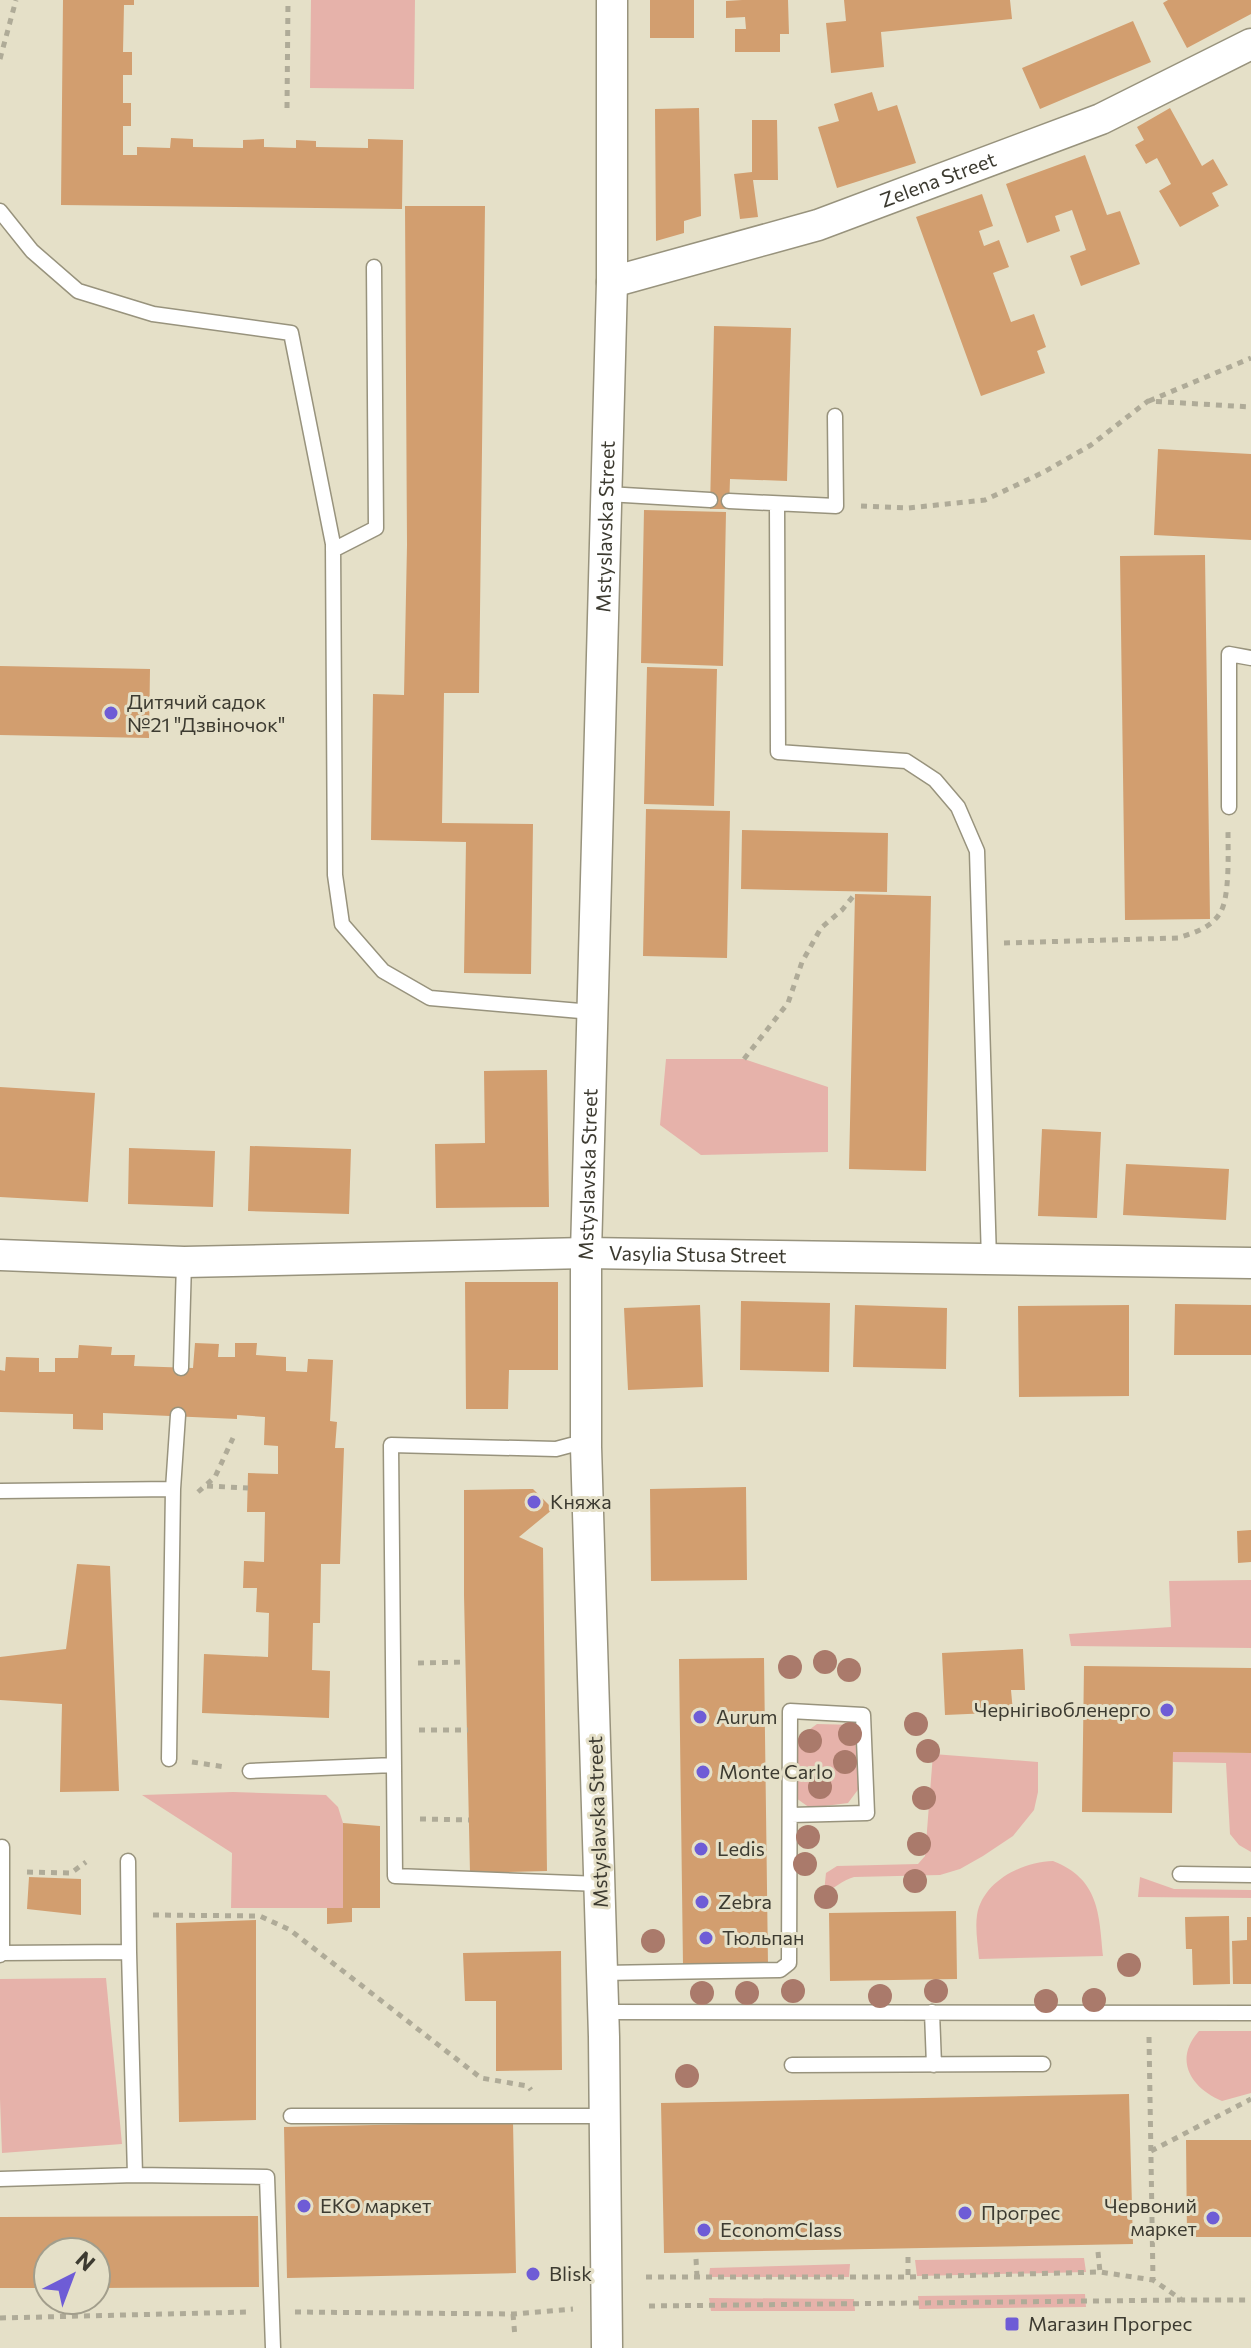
<svg xmlns="http://www.w3.org/2000/svg" width="1251" height="2348" viewBox="0 0 1251 2348" font-family="Commissioner,sans-serif">
<style>
.green{fill:#e6b2aa}
.building{fill:#d29e6f}
.lines{fill:none;stroke-linecap:round;stroke-linejoin:round}
.service-casing{stroke:#98937d;stroke-width:17}
.minor-casing{stroke:#98937d;stroke-width:33}
.path{stroke:#afab98;stroke-width:5;stroke-dasharray:6 6;stroke-linecap:butt}
.service{stroke:#fff;stroke-width:14}
.minor{stroke:#fff;stroke-width:30}
.tree{fill:#aa7a6b}
.poi-dot{fill:#6e5cd6;stroke:#e5e0c8;stroke-width:3}
.labels{text-anchor:middle;stroke-width:6;stroke-linejoin:round;paint-order:stroke}
.street-label{font-size:20px;fill:#3d3b31;stroke:#e5e0c8}
.poi-label{font-size:20px;fill:#3d3b31;stroke:#e5e0c8;text-anchor:start}
</style>
<rect width="100%" height="100%" fill="#e5e0c8"/>
<!-- green -->
<path class="green" d="M311,0H415L414,89L310,88Z
M666,1059H744L828,1087V1152L701,1155L660,1125Z
M1251,1580V1648L1071,1646L1069,1634L1171,1627L1169,1581Z
M817,1724L857,1725L860,1787L848,1803L810,1808L796,1798L798,1738Z
M1173,1752L1251,1753V1852L1239,1845L1230,1834L1226,1763L1173,1762Z
M933,1754L1038,1762V1792L1034,1810L1013,1836L983,1856L960,1869L940,1875L854,1877C842,1880 835,1889 824,1892L826,1873L837,1866L918,1864L925,1856Z
M233,1792L326,1795L338,1807L343,1823V1908H231L232,1853L142,1795Z
M1053,1861C1099,1879 1099,1913 1103,1956L979,1959C978,1945 975,1929 977,1915C983,1881 1022,1862 1053,1861Z
M1140,1877L1174,1889L1251,1890V1898L1138,1897Z
M106,1978L122,2144L2,2153L0,2099V1979Z
M1199,2031H1251V2093L1222,2101C1191,2088 1173,2060 1199,2031Z
M1084,2258L1086,2272L917,2276L915,2260Z
M850,2264L849,2277H709L710,2268Z
M1085,2294L1086,2307L919,2309L918,2296Z
M709,2298L854,2299L855,2311H711Z"/>
<!-- building -->
<path class="building" d="M63,0H134V5H124L123,52H132V75H123V103H131V126H123V155H137V147L170,148L171,138L193,139V147L243,148V140L264,139V147L296,148V140L316,141V147L368,148V139L403,140L402,209L61,205Z
M650,0H694V38H650Z
M742,0H788L789,34H780V52H735V29H746L745,17L726,18V1Z
M844,0H1010L1012,19L881,32L884,67L831,73L826,23L846,21Z
M1168,0H1251V14L1187,48L1163,3Z
M1133,21L1151,62L1040,109L1022,68Z
M872,92L878,111L897,105L916,163L837,188L818,127L839,121L834,104Z
M699,108L701,216L684,221V233L656,241L655,109Z
M1170,108L1202,166L1213,159L1228,185L1212,193L1219,206L1180,227L1159,191L1171,184L1157,158L1146,164L1135,145L1144,140L1137,127Z
M752,120H777L778,180H753L758,217L740,219L734,174L752,172Z
M1085,155L1107,215L1120,211L1140,264L1081,286L1070,256L1086,250L1072,210L1055,216L1060,231L1027,243L1006,184Z
M982,194L993,226L979,231L984,246L999,240L1009,267L993,273L1011,322L1034,314L1046,347L1037,351L1045,373L981,396L916,217Z
M405,206H485L479,693H444L442,823L533,824L531,974L464,973L466,842L371,840L373,694L404,695L407,545Z
M714,326L791,328L787,481L730,479L729,509H710Z
M1158,449L1251,454V540L1154,535Z
M644,510L726,512L723,666L641,663Z
M1205,555L1210,919L1125,920L1120,556Z
M0,666L150,669L149,738L0,735Z
M647,667L717,669L714,806L644,804Z
M646,809L730,811L727,958L643,956Z
M742,830L888,833L887,892L741,889Z
M855,894L931,896L926,1171L849,1169Z
M547,1070L549,1207L436,1208L435,1144L485,1143L484,1071Z
M0,1087L95,1093L88,1202L0,1197Z
M1042,1129L1101,1132L1097,1218L1038,1216Z
M250,1146L351,1149L349,1214L248,1211Z
M129,1148L215,1151L213,1207L128,1204Z
M1126,1164L1229,1169L1226,1220L1123,1215Z
M465,1282H558V1370H509L508,1409H466Z
M741,1301L830,1303L829,1372L740,1370Z
M1175,1304L1251,1305V1355H1174Z
M700,1305L703,1387L628,1390L624,1308Z
M855,1305L947,1308L946,1369L853,1367Z
M1129,1305V1396L1019,1397L1018,1306Z
M195,1343L219,1344L218,1357H235V1343H257L256,1355L286,1357V1371L307,1372L308,1359L333,1360L330,1421L337,1422L335,1448H344L340,1564H321L320,1623H313L312,1670L330,1671L329,1718L202,1713L204,1654L268,1657L269,1613L256,1612L257,1588H243L244,1561L264,1562L265,1512H247L248,1473L278,1474V1446L264,1445L265,1417L237,1415V1419L103,1413V1430L73,1429V1414L0,1412V1370L5,1371L6,1357L39,1358V1372H55V1358H78L79,1345L112,1347L111,1355H135L134,1366L193,1368Z
M746,1487L747,1580L651,1581L650,1489Z
M533,1489L553,1509L519,1537L543,1548L547,1871L470,1873L464,1595V1490Z
M1251,1530V1562L1238,1563L1237,1531Z
M77,1564L110,1566L119,1791L60,1792L62,1704L0,1700V1657L66,1649Z
M1023,1649L1025,1690H1011L1013,1712L945,1715L942,1653Z
M764,1658L768,1965L683,1966L679,1659Z
M1084,1666L1251,1668V1753L1173,1752L1172,1813L1082,1812Z
M343,1823L380,1826V1908H352V1922L327,1924V1908H343Z
M29,1877L81,1879V1915L27,1909Z
M956,1911L957,1979L830,1981L829,1913Z
M1229,1916L1230,1984L1193,1985L1192,1949H1186L1185,1917Z
M1247,1917H1251V1984H1233L1232,1941L1247,1940Z
M256,1920V2120L179,2122L176,1923Z
M561,1951L562,2070L496,2071V2001H465L463,1953Z
M1129,2094L1133,2244L664,2253L661,2103Z
M513,2122L516,2273L287,2278L284,2127Z
M1186,2140H1251V2237H1187Z
M258,2216L259,2287L96,2288V2252H48V2288H0V2217Z"/>
<g class="lines">
<defs>
<path id="service" d="M0,211L32,251L78,291L153,314L291,333L333,544L335,875L342,924L383,971L430,998L592,1012
M607,494L710,500
M729,501L836,506L835,416
M777,504L778,752L906,761L935,780L958,807L977,851L989,1260
M333,550L376,528L374,267
M1229,807V654L1251,658
M181,1368L184,1262
M586,1447L571,1445L556,1449L391,1445L395,1876L600,1884
M0,1491L173,1489
M169,1759L173,1489L178,1415
M250,1771L394,1765
M128,1861L129,1952
M1180,1874L1251,1875
M2,1953V1847
M0,1955L2,1953L129,1952L135,2175
M602,1973L780,1970L789,1963L790,1711L863,1715L867,1813L791,1815
M602,2012L1251,2013
M932,2012L934,2065
M792,2065L1043,2064
M291,2116H605
M0,2179L135,2175L267,2177L273,2348"/>
<g id="minor">
<path id="s1" d="M612,282L818,225L1101,119L1251,44"/>
<path id="s2" d="M0,1255L184,1262L586,1253L1251,1263"/>
<path id="s3" d="M607,2348L604,2037L586,1447V1253L612,282V0"/>
</g>
</defs>
<!-- service casing -->
<use href="#service" class="service-casing"/>
<!-- minor casing -->
<use href="#minor" class="minor-casing"/>
<!-- path -->
<path class="path" d="M0,59L16,0
M287,108L288,0
M1149,401L1251,358
M861,506L908,508L985,500L1044,472L1091,445L1148,401L1251,407
M1004,943L1178,938C1193,933 1211,928 1220,913C1230,898 1228,851 1228,832
M744,1059L788,1003L802,962L821,928L842,910L855,894
M207,1486L248,1488
M198,1492L215,1477L233,1438
M418,1663L466,1662
M419,1730H468
M192,1762L225,1767
M420,1819L469,1820
M27,1872L71,1873L86,1862
M153,1915L260,1916L290,1930L481,2078L528,2086L531,2090
M1149,2037L1153,2280
M1151,2151L1251,2099
M1098,2252L1100,2272
M908,2257V2276
M696,2259L697,2277
M646,2277H908L1100,2272L1153,2280L1182,2300H1251
M649,2306L1180,2300
M295,2312L513,2314L573,2309
M513,2314L515,2337
M0,2318L249,2312"/>
<!-- service -->
<use href="#service" class="service"/>
<!-- minor -->
<use href="#minor" class="minor"/>
</g>
<!-- trees -->
<g class="tree">
<circle cx="825" cy="1662" r="12"/>
<circle cx="790" cy="1667" r="12"/>
<circle cx="849" cy="1670" r="12"/>
<circle cx="916" cy="1724" r="12"/>
<circle cx="850" cy="1734" r="12"/>
<circle cx="810" cy="1741" r="12"/>
<circle cx="928" cy="1751" r="12"/>
<circle cx="845" cy="1762" r="12"/>
<circle cx="820" cy="1787" r="12"/>
<circle cx="924" cy="1798" r="12"/>
<circle cx="808" cy="1837" r="12"/>
<circle cx="919" cy="1844" r="12"/>
<circle cx="805" cy="1864" r="12"/>
<circle cx="915" cy="1881" r="12"/>
<circle cx="826" cy="1897" r="12"/>
<circle cx="653" cy="1941" r="12"/>
<circle cx="1129" cy="1965" r="12"/>
<circle cx="793" cy="1991" r="12"/>
<circle cx="936" cy="1991" r="12"/>
<circle cx="702" cy="1993" r="12"/>
<circle cx="747" cy="1993" r="12"/>
<circle cx="880" cy="1996" r="12"/>
<circle cx="1094" cy="2000" r="12"/>
<circle cx="1046" cy="2001" r="12"/>
<circle cx="687" cy="2076" r="12"/>
</g>
<!-- markers -->
<g class="poi-dot">
<circle cx="111" cy="713" r="8"/>
<circle cx="534" cy="1502" r="8"/>
<circle cx="1167" cy="1710" r="8"/>
<circle cx="700" cy="1717" r="8"/>
<circle cx="703" cy="1772" r="8"/>
<circle cx="701" cy="1849" r="8"/>
<circle cx="702" cy="1902" r="8"/>
<circle cx="706" cy="1938" r="8"/>
<circle cx="304" cy="2206" r="8"/>
<circle cx="965" cy="2213" r="8"/>
<circle cx="1213" cy="2218" r="8"/>
<circle cx="704" cy="2230" r="8"/>
<circle cx="533" cy="2274" r="8"/>
<rect x="1004" y="2316" width="16" height="16" rx="4"/>
</g>
<g class="labels">
<!-- street labels -->
<g class="street-label">
<text dy="7" stroke="none"><textPath href="#s1" startOffset="342">Zelena Street</textPath></text>
<text dy="7" stroke="none"><textPath href="#s3" startOffset="1822">Mstyslavska Street</textPath></text>
<text dy="7" stroke="none"><textPath href="#s3" startOffset="1174">Mstyslavska Street</textPath></text>
<text dy="7" stroke="none"><textPath href="#s2" startOffset="698">Vasylia Stusa Street</textPath></text>
<text transform="translate(598 1822) rotate(-92)" y="7">Mstyslavska Street</text>
</g>
<!-- poi labels -->
<g class="poi-label">
<text x="127" y="709">Дитячий садок<tspan x="127" dy="23">№21 "Дзвіночок"</tspan></text>
<text x="550" y="1509">Княжа</text>
<text x="1151" y="1717" text-anchor="end">Чернігівобленерго</text>
<text x="716" y="1724">Aurum</text>
<text x="719" y="1779">Monte Carlo</text>
<text x="717" y="1856">Ledis</text>
<text x="718" y="1909">Zebra</text>
<text x="722" y="1945">Тюльпан</text>
<text x="320" y="2213">ЕКО маркет</text>
<text x="1197" y="2213" text-anchor="end">Червоний<tspan x="1197" dy="23">маркет</tspan></text>
<text x="981" y="2220">Прогрес</text>
<text x="720" y="2237">EconomClass</text>
<text x="549" y="2281">Blisk</text>
<text x="1028" y="2331">Магазин Прогрес</text>
</g>
</g>
<!-- north arrow -->
<g transform="translate(72 2276) rotate(42)"><circle r="38" fill="#e5e0c8" stroke="#a29e8c" stroke-width="2"/>
<path d="M0-6L14 30L0 20L-14 30Z" fill="#6e5cd6"/>
<text y="-12" font-size="22" font-weight="bold" text-anchor="middle" fill="#3d3b31">N</text>
</g>
</svg>
